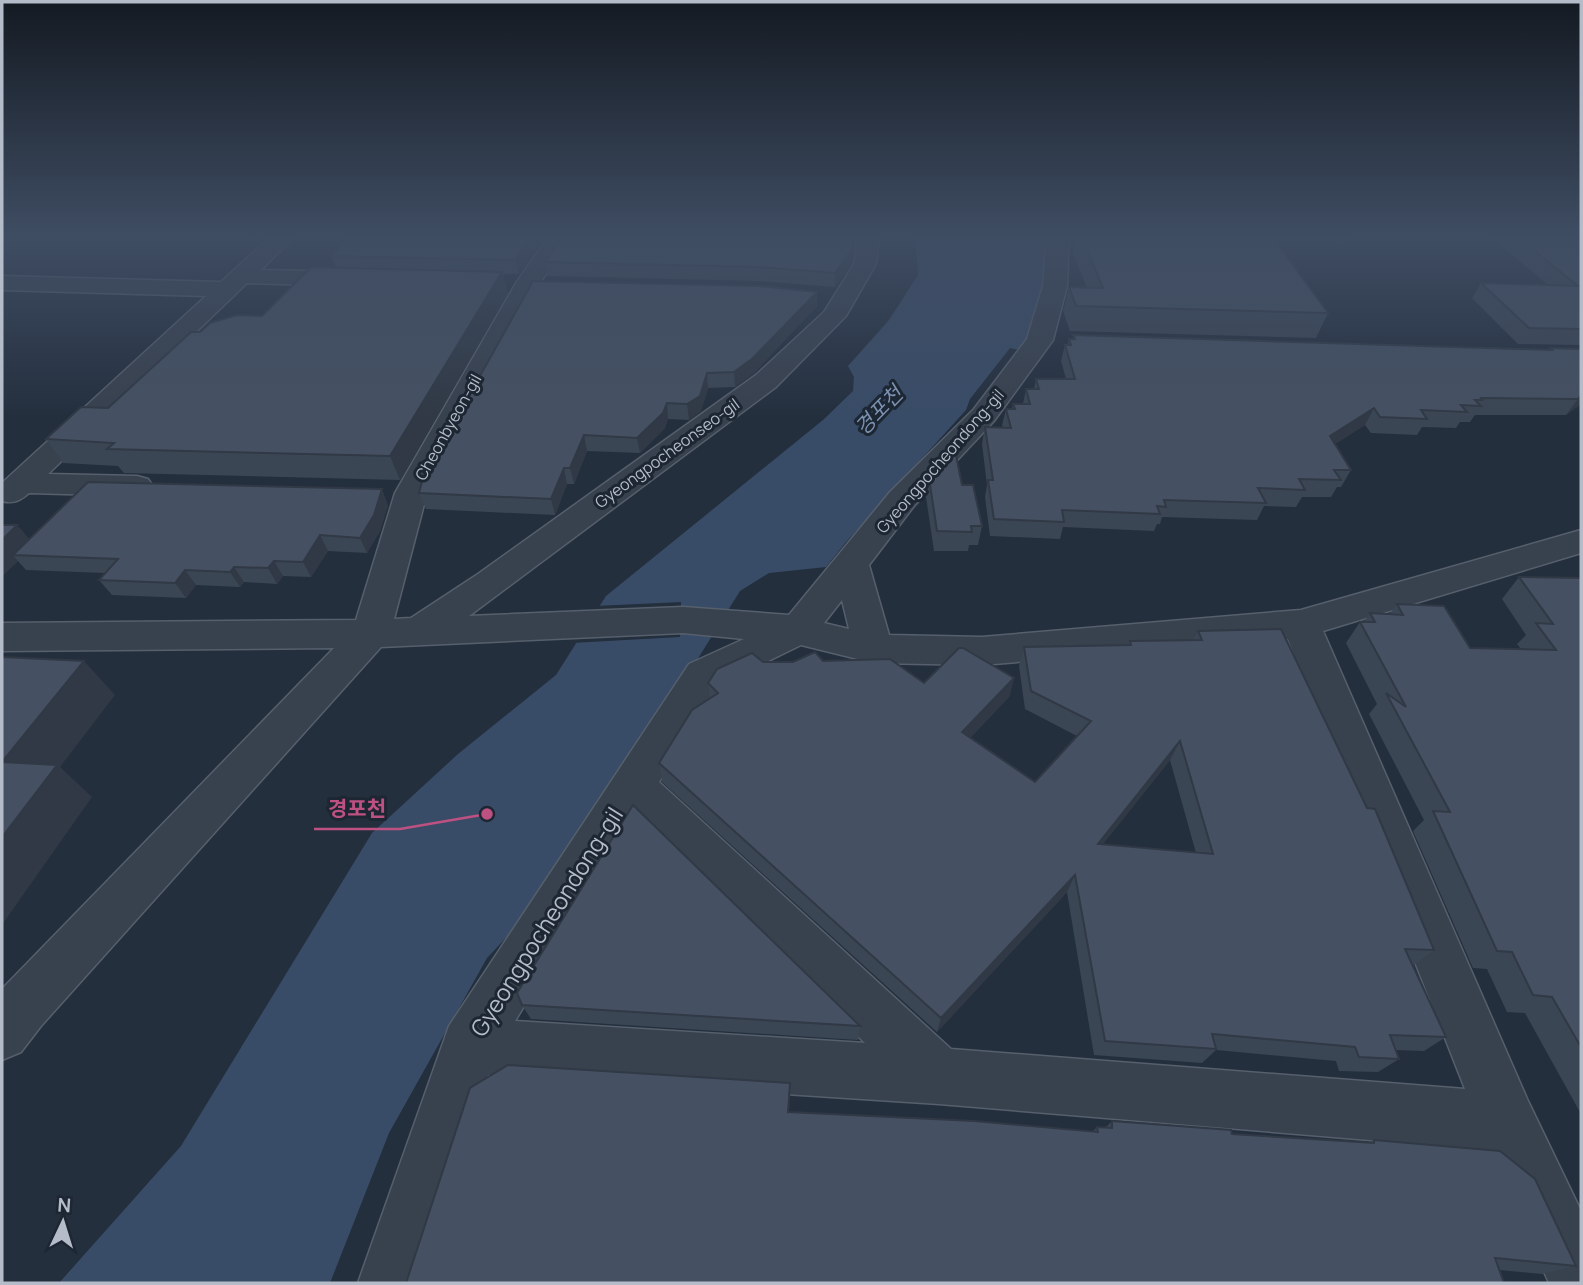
<svg xmlns="http://www.w3.org/2000/svg" width="1583" height="1285" viewBox="0 0 1583 1285" font-family="Manrope,'Noto Sans KR',sans-serif">
<style>
.water{fill:#394c67}
.pier{fill:#242f3e}
.lines{fill:none;stroke-linecap:round;stroke-linejoin:round}
.street-casing{stroke:#565f6c;stroke-width:3}
.street{fill:#38414e;fill-rule:evenodd}
.wall{fill:#3b4654;fill-rule:evenodd}
.shaded-wall{fill:#303945}
.building{fill:#455162;stroke:#303945;stroke-width:2;fill-rule:evenodd}
.labels{text-anchor:middle;stroke-width:6;stroke-linejoin:round;paint-order:stroke}
.far-street-label{font-size:16px;fill:#b4bcc9;stroke:#1d2633}
.water-label{font-size:21px;font-style:italic;fill:#7c92b1;stroke:#1d2633}
.near-street-label{font-size:23px;fill:#b4bcc9;stroke:#1d2633}
.leader{fill:none;stroke:#bd5182;stroke-width:2.5}
.callout-dot{fill:#bd5182;stroke:#1d2633;stroke-width:2.5}
.callout-label{font-size:21px;text-anchor:middle;font-weight:bold;fill:#bd5182;stroke:#1d2633;stroke-width:6;stroke-linejoin:round;paint-order:stroke}
</style>
<rect width="100%" height="100%" fill="#242f3e"/>
<!-- water -->
<path class="water" d="M915,236H1051L1047,301L1024,351L1010,348L970,399L966,410L846,542L826,567L769,573L740,591L560,880L487,958L389,1133L330,1283H59L181,1146L372,833L458,754L556,675L606,596L823,420L853,391L854,377L848,366L889,320L918,275Z"/>
<!-- pier -->
<path class="pier" d="M681,602L680,637L572,643L595,606Z"/>
<g class="lines">
<defs>
<path id="street" d="M271,236H295L261,270L351,272L359,274L363,279L359,284L351,286L247,283L48,474L137,476L148,479L153,486L148,493L137,496L29,493C20,501 13,504 2,501V483L206,296L2,290V276L221,282Z
M549,236H571L540,283L427,493L394,619L411,618L478,574L756,375L824,312L854,264L857,236H879L876,264L846,316L776,387L469,616L683,607L789,615L890,492L974,409L1027,339L1043,286L1047,236H1069L1067,286L1053,340L994,421L914,506L869,565L889,635L982,637L1301,610L1581,530V553L1323,631L1528,1101L1581,1211V1283H1549L1490,1150L939,1104L488,1075L422,1283H358L449,1026L689,664L744,639L683,633L381,647L41,1026L21,1052L2,1060L3,988L334,648L2,651V623L356,620L395,493L516,283ZM842,600L849,629L824,623ZM1288,639L1465,1089L951,1049L659,782L717,686L801,645L874,663L982,665ZM637,819L865,1043L515,1021Z"/>
</defs>
<!-- street casing -->
<use href="#street" class="street-casing"/>
<!-- street -->
<use href="#street" class="street"/>
</g>
<!-- wall -->
<path class="wall" d="M318,236H545L519,274H503L508,293L400,480L124,473L118,466L63,463L46,439L108,408L200,332L262,316L336,267L331,256L349,237Z
M562,236H854L851,263L835,287L760,281L548,276L545,262Z
M1073,236H1349L1345,244L1277,242L1328,313L1316,338L1070,331L1063,311L1069,287L1087,288L1073,253L1075,244Z
M1490,236H1581V347L1580,345L1518,344L1472,298L1481,283L1548,285Z
M817,292V306L754,373L735,387L708,388L701,411L689,420L668,419L665,428L640,453L587,451L574,484H567L555,515L426,509L419,493Z
M1073,335L1548,350L1550,348L1581,349V404L1566,415H1475L1470,422H1460L1456,428L1422,427L1417,435L1371,433L1365,425L1335,444L1351,470L1341,487H1337L1331,497H1302L1296,507L1264,506L1257,520L1162,517L1160,524H1157L1154,531L1063,527L1060,539L990,536L985,497L987,485L982,444L985,427L1003,428L1002,425L1006,409H1012L1013,404H1023L1026,389H1034L1036,379H1066L1061,361L1065,345H1068L1069,339H1073Z
M929,478L962,485L982,526L978,545H969L968,551H934L926,497Z
M388,505L380,531L367,553L328,551L311,577L283,576L277,584L244,582L240,587L196,585L186,598L112,595L99,580L105,573L26,570L18,561L2,576V525H17L29,539Z
M1519,577L1581,578V1114L1525,1013L1507,1012L1487,969L1473,968L1413,831L1424,820L1369,714L1377,704L1346,643L1360,622H1364L1370,613L1390,614L1397,604L1470,648L1521,649L1517,644L1526,635L1502,599Z
M1198,631L1434,950L1413,966L1446,1037L1424,1051L1395,1050L1399,1059L1378,1072L1339,1071L1336,1061L1216,1050L1202,1063L1094,1055L1067,892L937,1032L662,782L659,763L710,699L708,683L763,662L823,661L924,683L1014,678L1009,697L970,738L1035,782L1077,736L1025,709L1019,666L1024,647L1128,645L1130,641L1193,640ZM1170,760L1196,853L1102,845Z
M522,1005L860,1026L858,1040L531,1019Z
M790,1083L789,1112L1092,1132L1097,1127H1106L1112,1121L1232,1134L1370,1142L1374,1140L1576,1266L1542,1274L1499,1270L406,1283Z"/>
<!-- shaded-wall -->
<path class="shaded-wall" d="M533,236H545L519,274L515,260Z
M854,236L851,263L835,287V273Z
M502,272L508,293L400,480L390,456Z
M817,292V306L754,373L735,387L734,372Z
M707,373L708,388L701,411L689,420L687,404Z
M1581,396V404L1566,415L1578,399Z
M667,403L668,419L665,428L640,453L637,438Z
M1374,408L1365,425L1321,453L1330,436Z
M584,435L587,451L574,484L570,468Z
M564,468L567,484L555,515L551,499Z
M382,489L388,505L380,531L367,553L360,538Z
M17,525L34,545L13,555L18,561L2,576V540Z
M320,535L328,551L311,577L303,562Z
M274,561L283,576L277,584L268,568Z
M234,567L244,582L240,587L230,572Z
M185,570L196,585L186,598L175,583Z
M84,661L115,695L60,767L92,797L4,922L2,921V762Z
M1014,678L1009,697L958,751L962,732Z
M1180,741L1170,760L1089,862L1098,844Z
M1075,875L1067,892L937,1032L941,1018Z"/>
<!-- building -->
<path class="building" d="M350,236H533L515,260L331,256Z
M562,236H854L852,249L835,273L760,267L545,262Z
M1081,236H1272L1328,313L1076,306L1069,287L1103,288Z
M1516,236H1581V329L1529,328L1481,283L1578,286Z
M311,267L502,272L390,456L107,449L114,443L46,439L81,407L108,408L191,332H200L210,323L237,315L262,316Z
M533,281L759,286L817,292L753,358L734,372L707,373L700,396L687,404L667,403L663,413L637,438L584,435L570,468H564L551,499L419,493L423,478Z
M1073,335L1552,350L1550,348L1581,349V396L1578,399L1481,398L1482,400H1475L1481,406L1461,405L1467,412L1421,410L1427,419L1380,417L1374,408L1330,436L1351,470H1334L1341,480L1299,479L1305,490L1258,488L1266,503L1164,500L1166,507L1157,506L1160,514L1062,510L1064,522L994,519L988,480H993L985,427L1011,428L1006,409H1015L1013,404H1030L1026,389H1039L1036,379H1075L1065,345H1071L1069,339H1075Z
M955,450L962,485H973L982,526H971L972,532L937,531L929,478Z
M88,482L382,489L374,515L360,538L320,535L303,562L274,561L268,568L234,567L230,572L185,570L175,583L99,580L118,559L13,555Z
M2,525H17L2,540Z
M1519,577L1581,578V1047L1552,997L1533,995L1512,952L1497,951L1433,811L1450,812L1386,693L1406,707L1360,622H1375L1370,613L1403,615L1397,604L1444,606L1470,648L1556,650L1536,623L1553,624Z
M1281,629L1367,808L1375,809L1434,950L1405,949L1446,1037L1390,1035L1399,1059L1359,1057L1355,1047L1212,1034L1216,1049L1105,1041L1075,875L941,1018L659,763L692,710L718,693L708,683L717,669L752,653L763,662H793L815,652L823,661L890,659L924,683L959,648H963L1014,678L962,732L1035,782L1091,721L1031,691L1024,647L1131,645L1130,641L1202,640L1198,631ZM1180,741L1213,854L1098,844Z
M2,657L84,661L2,762Z
M2,762L57,765L2,837Z
M633,805L860,1026L522,1005L517,993Z
M508,1065L790,1083L788,1112L974,1121L1098,1132L1097,1127L1112,1128V1121L1231,1130L1232,1134L1374,1143V1140L1500,1151L1535,1179L1576,1266L1495,1258L1504,1283H406L470,1088Z"/>
<!-- sky -->
<linearGradient id="sky" x2="0" y2="1"><stop stop-color="#141a22"/><stop offset="0.57" stop-color="#3f4d63"/><stop offset="1" stop-color="#3f4d63" stop-opacity="0"/></linearGradient>
<rect width="1583" height="416" fill="url(#sky)"/>
<g class="labels">
<!-- far-street labels -->
<g class="far-street-label">
<text transform="translate(448 427) rotate(-61)" y="6">Cheonbyeon-gil</text>
<text transform="translate(667 453) rotate(-36)" y="6">Gyeongpocheonseo-gil</text>
<text transform="translate(940 461) rotate(-49)" y="6">Gyeongpocheondong-gil</text>
</g>
<!-- water labels -->
<g class="water-label">
<text transform="translate(879 411) rotate(-46)" y="7">경포천</text>
</g>
<!-- near-street labels -->
<g class="near-street-label">
<text transform="translate(547 922) rotate(-58)" y="8">Gyeongpocheondong-gil</text>
</g>
</g>
<!-- callouts -->
<path class="leader" d="M487 814L400 829H314"/>
<circle class="callout-dot" cx="487" cy="814" r="7"/>
<g class="callout-label">
<text x="357" y="816">경포천</text>
</g>
<!-- border -->
<rect width="1583" height="1285" fill="none" stroke="#b4bcc9" stroke-width="7"/>
<!-- north arrow -->
<g transform="translate(63 1222) rotate(4)" stroke="#1d2633" stroke-width="5" paint-order="stroke">
<path d="M0-5L12 26L0 18L-12 26Z" fill="#b4bcc9"/>
<text y="-10" font-size="19" font-weight="bold" text-anchor="middle" fill="#b4bcc9">N</text>
</g>
</svg>
